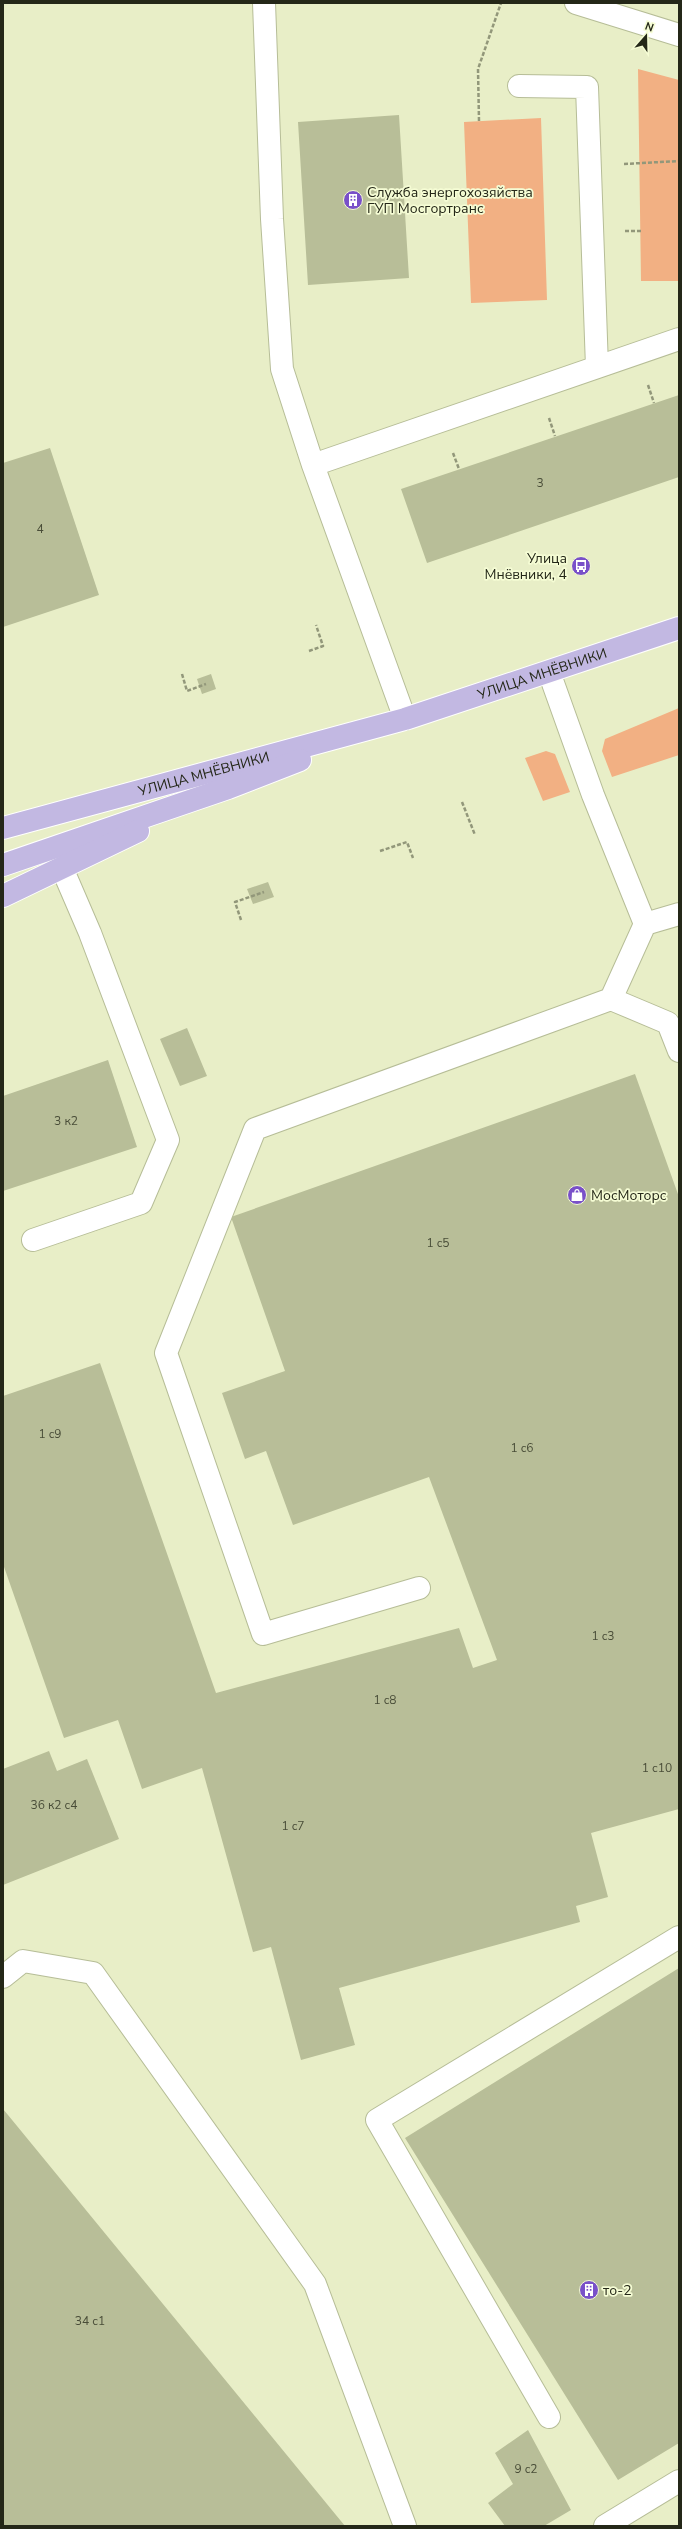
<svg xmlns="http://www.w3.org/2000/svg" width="682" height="2529" viewBox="0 0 682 2529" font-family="'Nunito Sans',sans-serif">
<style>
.green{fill:#f2b083}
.building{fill:#b8be98}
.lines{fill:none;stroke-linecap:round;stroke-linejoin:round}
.minor-casing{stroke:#b6bd97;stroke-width:24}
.major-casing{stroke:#fff;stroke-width:24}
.path{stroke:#92977a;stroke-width:2.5;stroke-dasharray:4 2;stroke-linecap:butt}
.minor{stroke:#fff;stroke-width:22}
.major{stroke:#c2b8e2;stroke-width:22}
.labels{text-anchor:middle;stroke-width:3.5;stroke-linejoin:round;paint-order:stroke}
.number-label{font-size:12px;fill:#494d38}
.poi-label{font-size:14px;fill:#242718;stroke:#f5fcd4;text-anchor:start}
.street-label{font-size:14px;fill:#242718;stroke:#f5fcd4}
</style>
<rect width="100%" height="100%" fill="#e8eec7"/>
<!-- green -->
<path class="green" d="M638,69L679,80V281H641Z
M541,118L547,300L471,303L464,122Z
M679,708V755L612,777L602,751L605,739Z
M546,751L555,754L570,792L543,801L525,758Z"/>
<!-- building -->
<path class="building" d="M399,115L409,278L308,285L298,122Z
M679,395V477L427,563L401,489Z
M50,448L99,595L3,627V463Z
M211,674L216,689L202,694L197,679Z
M268,882L274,897L253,904L247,889Z
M187,1028L207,1076L180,1086L160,1039Z
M108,1060L137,1147L3,1191V1096Z
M635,1074L679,1197V1809L591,1833L608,1897L576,1906L580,1922L339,1988L355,2045L301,2060L271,1947L253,1952L202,1768L142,1789L118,1720L64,1738L3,1564V1396L100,1363L216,1693L459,1628L473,1668L497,1660L429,1477L293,1525L266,1451L245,1459L222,1393L285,1371L231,1217Z
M49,1751L57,1771L87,1759L119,1839L3,1885V1769Z
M679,1968V2443L618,2480L405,2138Z
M3,2109L8,2115L345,2526H3Z
M528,2430L571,2510L544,2526H505L488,2503L513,2484L495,2453Z"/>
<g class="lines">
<defs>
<path id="minor" d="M264,3L272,219L282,369L313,465
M576,3L679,35
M519,86L587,87L597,367
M549,672L593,795L645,924L611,999
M405,719L313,465L679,339
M645,924L679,914
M33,1240L141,1203L168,1140L90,933L62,868
M419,1588L263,1634L166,1353L255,1129L611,999L668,1023L679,1051
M3,1977L23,1961L93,1973L315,2284L405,2526
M549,2417L377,2120L679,1937
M605,2526L679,2481"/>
<g id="major">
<path id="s1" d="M3,828L405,719L679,628"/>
<path d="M3,865L228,788L300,760"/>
<path d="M3,896L138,831"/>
</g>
</defs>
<!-- minor casing -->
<use href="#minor" class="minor-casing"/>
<!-- major casing -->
<use href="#major" class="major-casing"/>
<!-- path -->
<path class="path" d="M479,121L478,69L501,3
M624,164L679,161
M625,231H641
M648,385L654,403
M549,418L555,436
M453,453L459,469
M309,651L323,646L316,625
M182,674L187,691L206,684
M462,802L475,835
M380,851L407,842L413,858
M241,920L235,902L264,892"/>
<!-- minor -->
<use href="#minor" class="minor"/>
<!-- major -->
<use href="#major" class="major"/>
</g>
<!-- icons -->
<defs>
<symbol id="building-disc" viewBox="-11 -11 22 22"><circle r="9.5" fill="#7950c9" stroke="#f5fcd4"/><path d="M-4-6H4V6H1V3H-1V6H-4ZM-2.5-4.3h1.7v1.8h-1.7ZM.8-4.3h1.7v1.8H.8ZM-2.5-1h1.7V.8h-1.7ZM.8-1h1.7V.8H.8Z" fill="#fff"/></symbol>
<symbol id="bus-disc" viewBox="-11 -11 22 22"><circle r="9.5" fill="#7950c9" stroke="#f5fcd4"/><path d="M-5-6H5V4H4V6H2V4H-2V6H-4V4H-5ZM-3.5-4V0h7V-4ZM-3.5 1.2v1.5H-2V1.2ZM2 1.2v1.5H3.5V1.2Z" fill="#fff"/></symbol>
<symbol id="shop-disc" viewBox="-11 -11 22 22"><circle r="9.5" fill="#7950c9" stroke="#f5fcd4"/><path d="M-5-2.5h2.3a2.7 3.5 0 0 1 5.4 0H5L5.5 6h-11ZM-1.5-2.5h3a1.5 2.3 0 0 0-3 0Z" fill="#fff"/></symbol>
</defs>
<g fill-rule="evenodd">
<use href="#building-disc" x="342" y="189" width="22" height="22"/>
<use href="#bus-disc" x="570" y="555" width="22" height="22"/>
<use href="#shop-disc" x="566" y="1184" width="22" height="22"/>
<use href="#building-disc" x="578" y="2279" width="22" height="22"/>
</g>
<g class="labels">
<!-- number labels -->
<g class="number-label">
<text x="540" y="487">3</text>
<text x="40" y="533">4</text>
<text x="66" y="1125">3 к2</text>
<text x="438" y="1247">1 с5</text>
<text x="50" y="1438">1 с9</text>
<text x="522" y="1452">1 с6</text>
<text x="603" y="1640">1 с3</text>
<text x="385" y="1704">1 с8</text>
<text x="657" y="1772">1 с10</text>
<text x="54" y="1809">36 к2 с4</text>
<text x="293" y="1830">1 с7</text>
<text x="90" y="2325">34 с1</text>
<text x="526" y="2473">9 с2</text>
</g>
<!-- poi labels -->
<g class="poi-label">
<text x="367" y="197">Служба энергохозяйства<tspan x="367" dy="16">ГУП Мосгортранс</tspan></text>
<text x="567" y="563" text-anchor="end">Улица<tspan x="567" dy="16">Мнёвники, 4</tspan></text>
<text x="591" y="1200">МосМоторс</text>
<text x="603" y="2295">то-2</text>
</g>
<!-- street labels -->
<g class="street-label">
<text dy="5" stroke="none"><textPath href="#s1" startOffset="561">УЛИЦА МНЁВНИКИ</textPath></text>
<text dy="5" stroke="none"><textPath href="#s1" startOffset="208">УЛИЦА МНЁВНИКИ</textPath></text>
</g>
</g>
<!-- border -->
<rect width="682" height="2529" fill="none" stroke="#242718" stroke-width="8"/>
<!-- north arrow -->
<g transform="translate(646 36) rotate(20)" stroke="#f5fcd4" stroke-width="3" paint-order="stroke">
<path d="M0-3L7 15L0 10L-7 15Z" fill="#242718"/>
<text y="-6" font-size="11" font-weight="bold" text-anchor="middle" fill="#242718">N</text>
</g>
</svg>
